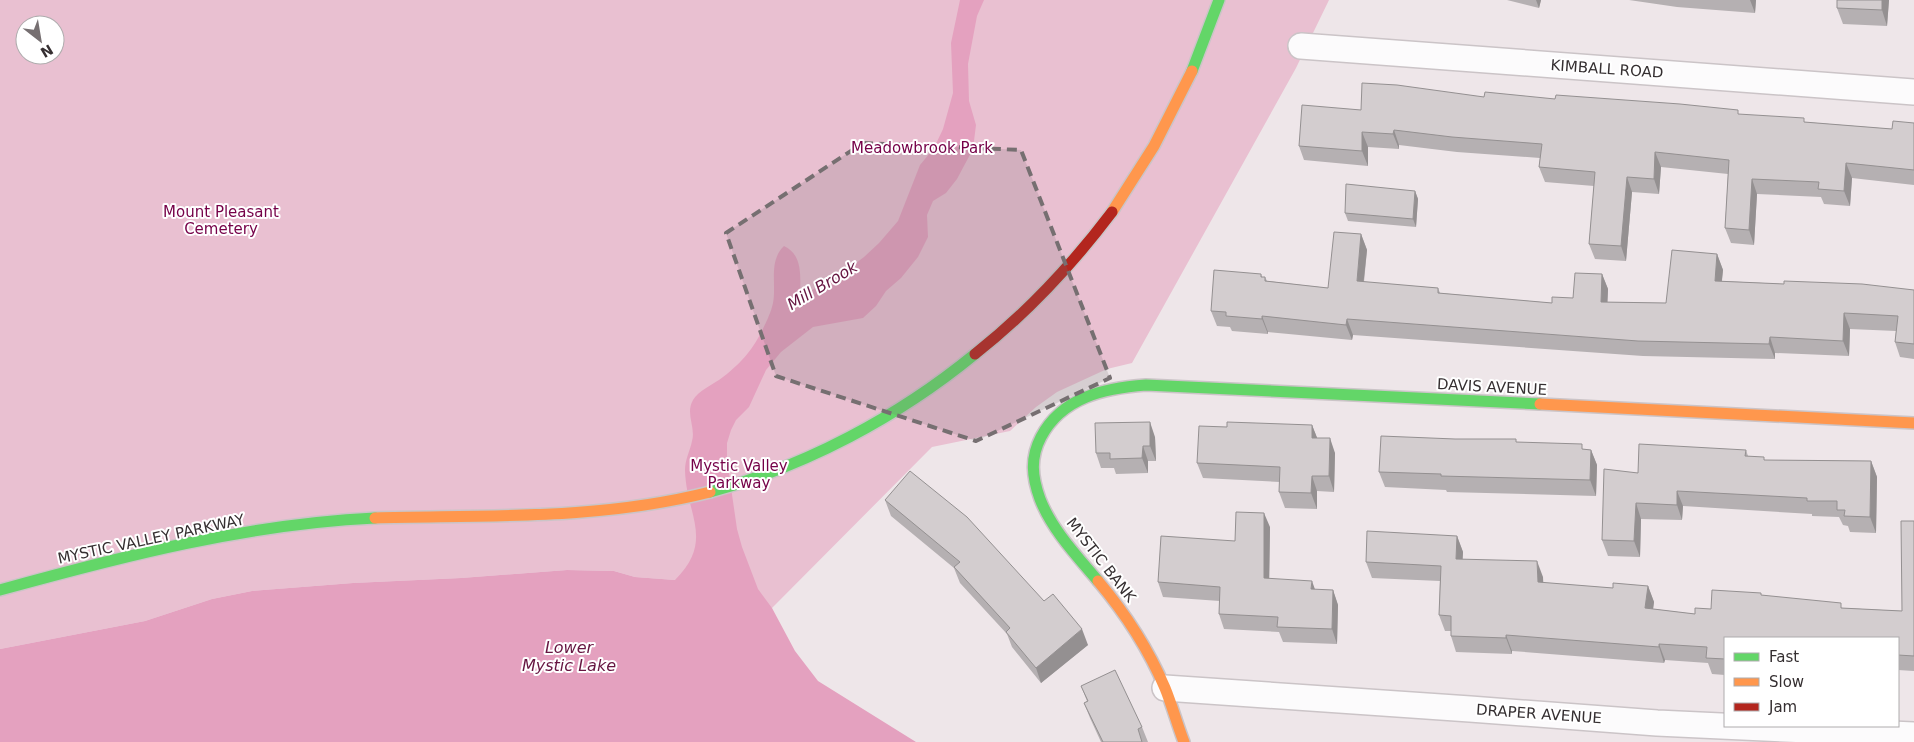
<svg xmlns="http://www.w3.org/2000/svg" width="1914" height="742" viewBox="0 0 1914 742" font-family="'DejaVu Sans',sans-serif">
<style>
.green{fill:#e9c0d1;fill-rule:evenodd}
.water{fill:#e4a1bf}
.lines{fill:none;stroke-linecap:round;stroke-linejoin:round}
.street-casing{stroke:#cbc4c7;stroke-width:28}
.fast-casing{stroke:#cbc4c7;stroke-width:14}
.slow-casing{stroke:#cbc4c7;stroke-width:14}
.jam-casing{stroke:#cbc4c7;stroke-width:14}
.street{stroke:#fcfbfc;stroke-width:25}
.fast{stroke:#63d668;stroke-width:11}
.slow{stroke:#ff974d;stroke-width:11}
.jam{stroke:#b3261e;stroke-width:11}
.wall{fill:#b5b0b2}
.shaded-wall{fill:#949091}
.building{fill:#d3cdcf;stroke:#949091}
.marked{fill:#766f71;fill-opacity:0.2;stroke:#766f71;stroke-width:4;stroke-dasharray:10 6;stroke-linejoin:round}
.labels{text-anchor:middle;stroke-width:4;stroke-linejoin:round;paint-order:stroke}
.street-label{font-size:15px;fill:#352f31;stroke:#fff}
.park-label{font-size:15px;fill:#750148;stroke:#fff}
.water-label{font-size:16px;font-style:italic;fill:#661541;stroke:#fff}
</style>
<rect width="100%" height="100%" fill="#eee6e9"/>
<!-- green -->
<path class="green" d="M0,0H1329L1296,68L1132,363L1107,369L1057,392L1036,407L1010,431L932,447L772,608L722,591L675,580L635,577L614,571L567,570L461,578L353,583L252,591L212,599L145,621L0,649ZM25,25H55V55H25Z"/>
<!-- water -->
<path class="water" d="M960,0H984L977,16L968,64L969,101L976,125L973,149L957,179L946,193L933,201L927,215L928,237L918,257L901,278L886,291L876,306L863,318L813,327L781,352L766,370L749,407L736,420L731,430L727,443V460L737,529L742,547L758,589L772,608L795,651L818,681L916,742H0V649L145,621L212,599L252,591L353,583L461,578L567,570L614,571L635,577L675,580C715,540 686,515 685,470C685,459 690,451 692,441C696,427 685,414 693,400C698,391 714,384 723,377C746,359 756,345 768,318C769,315 771,311 772,307C778,288 767,262 784,246C805,256 799,280 801,298L815,288L844,272L864,257L879,243L898,221L920,165L934,148L943,129L953,93L951,43Z"/>
<g class="lines">
<defs>
<path id="street" d="M1301,46L1914,92
M1165,688L1470,709L1657,723L1914,735"/>
<path id="fast" d="M1192,71L1219,0
M710,492C806,466 898,417 975,354
M1098,581C1077,556 1052,530 1040,499C1032,477 1030,458 1041,437C1062,397 1105,388 1146,385L1540,404
M0,590C123,556 247,524 375,518"/>
<path id="slow" d="M1112,212L1154,146L1192,71
M1540,404L1914,423
M375,518C487,515 600,520 710,492
M1098,581C1125,613 1148,648 1165,688C1172,705 1177,724 1184,742"/>
<path id="jam" d="M975,354C1027,313 1072,265 1112,212"/>
</defs>
<!-- street casing -->
<use href="#street" class="street-casing"/>
<!-- fast casing -->
<use href="#fast" class="fast-casing"/>
<!-- slow casing -->
<use href="#slow" class="slow-casing"/>
<!-- jam casing -->
<use href="#jam" class="jam-casing"/>
<!-- street -->
<use href="#street" class="street"/>
<!-- fast -->
<use href="#fast" class="fast"/>
<!-- slow -->
<use href="#slow" class="slow"/>
<!-- jam -->
<use href="#jam" class="jam"/>
</g>
<!-- wall -->
<path class="wall" d="M1507,0H1541L1539,8Z
M1629,0H1756L1755,13L1677,7Z
M1837,0H1889L1887,26L1843,24L1837,8Z
M1484,97L1555,99L1740,115L1805,122L1892,129L1914,123V185L1852,178L1850,206L1824,204L1821,197L1757,194L1754,245L1731,243L1725,228L1728,174L1661,167L1659,194L1632,192L1626,261L1595,259L1589,244L1594,186L1545,182L1539,167L1540,158L1457,152L1399,145V149L1368,147V166L1304,160L1299,146L1361,110Z
M1415,191L1418,199L1416,227L1348,221L1345,213Z
M1361,234L1367,250L1364,282L1438,288L1440,293L1552,303L1573,298L1602,274L1608,289L1607,302L1666,303L1717,254L1723,270L1722,281L1914,290V359L1900,357L1895,342L1896,331L1850,329L1849,356L1775,353V359L1643,356L1353,335L1352,340L1268,332V334L1232,331L1230,327L1217,326L1211,311L1261,274L1262,277H1265L1267,281L1328,288Z
M1312,425L1317,438L1335,453L1334,492L1317,491V509L1285,508L1279,492L1280,482L1203,478L1197,463L1227,427Z
M1155,437L1156,461H1148V473L1116,474L1114,468H1101L1096,453Z
M1517,442L1591,450L1597,465L1596,496L1447,492L1446,490L1385,487L1379,472Z
M1746,450L1748,456L1765,460L1871,461L1877,477L1876,533L1850,532L1848,526L1843,525L1839,517L1812,516V514L1683,506L1682,520L1641,519L1640,557L1608,556L1602,540L1638,473Z
M885,500L1044,601L1088,645L1041,683L1012,647L1007,634L960,583L954,568L891,516Z
M1914,521V671L1898,670V638H1725V675L1712,674L1708,663L1665,660L1664,663L1512,651V654L1456,652L1451,636V631H1445L1439,615L1440,581L1372,578L1366,562L1457,536L1463,552L1462,559L1543,577V583L1613,588L1648,586L1654,602L1653,609L1695,614L1761,593V595L1843,608L1902,611Z
M1270,527L1269,579L1315,590H1333L1338,605L1337,644L1283,642L1279,632L1224,629L1219,614L1220,601L1163,597L1158,582L1235,541Z
M1081,686L1142,727L1148,742H1101L1090,718L1084,703L1087,701Z"/>
<!-- shaded-wall -->
<path class="shaded-wall" d="M1536,0H1541L1539,8Z
M1750,0H1756L1755,13Z
M1882,0H1889L1887,26L1882,10Z
M1394,130L1399,145V149L1393,134Z
M1362,132L1368,147V166L1362,151Z
M1655,152L1661,167L1659,194L1654,179Z
M1846,163L1852,178L1850,206L1844,191Z
M1627,177L1632,192L1626,261L1621,246Z
M1752,179L1757,194L1754,245L1749,230Z
M1415,191L1418,199L1416,227L1413,219Z
M1361,234L1367,250L1362,296L1357,281Z
M1717,254L1723,270L1720,296L1715,281Z
M1602,274L1608,289L1607,317L1601,302Z
M1844,313L1850,329L1849,356L1843,341Z
M1262,316L1268,332V334L1262,319Z
M1347,319L1353,335L1352,340L1346,325Z
M1770,337L1775,353V359L1769,344Z
M1150,422L1155,437L1156,461L1150,446Z
M1312,425L1318,440L1312,438Z
M1330,438L1335,453L1334,492L1329,476Z
M1143,446L1148,461V473L1142,458Z
M1591,450L1597,465L1596,496L1590,480Z
M1871,461L1877,477L1876,533L1870,517Z
M1312,476L1317,491V509L1311,493Z
M1677,491L1683,506L1682,520L1677,505Z
M1636,503L1641,519L1640,557L1634,541Z
M1264,513L1270,527L1269,593L1264,578Z
M1457,536L1463,552L1462,575L1456,559Z
M1537,561L1543,577L1544,598L1538,582Z
M1312,581L1317,595L1311,589Z
M1648,586L1654,602L1651,624L1645,608Z
M1333,590L1338,605L1337,644L1332,629Z
M1082,629L1088,645L1041,683L1036,668Z
M1506,635L1512,651V654L1506,638Z
M1659,644L1665,660L1664,663L1659,647Z"/>
<!-- building -->
<path class="building" d="M1837,0H1882V10L1837,8Z
M1362,83L1397,85L1484,97L1485,92L1555,99L1556,95L1680,104L1738,110V114L1804,118V122L1892,129L1893,121L1914,123V170L1846,163L1844,191L1818,189L1819,182L1752,179L1749,230L1725,228L1729,160L1655,152L1654,179L1627,177L1621,246L1589,244L1595,172L1539,167L1542,144L1452,137L1394,130L1393,134L1362,132V151L1299,146L1302,105L1361,110Z
M1346,184L1415,191L1413,219L1345,213Z
M1334,232L1361,234L1357,281L1438,288V293L1552,303V297L1573,298L1575,273L1602,274L1601,302L1666,303L1672,250L1717,254L1715,281L1784,284V281L1862,284L1914,290V344L1895,342L1898,316L1844,313L1843,341L1770,337L1769,344L1638,341L1347,319L1346,325L1262,316V319L1226,316V312L1211,311L1214,270L1261,274V277H1265V281L1328,288Z
M1150,422V446H1143L1142,458L1110,459V453H1096L1095,423Z
M1227,422L1312,425V438H1330L1329,476H1312L1311,493L1279,492L1280,467L1197,463L1199,426L1227,427Z
M1381,436L1455,439H1516V442L1582,444V449L1591,450L1590,480L1441,476V474L1379,472Z
M1639,444L1746,450L1745,456L1764,457V460L1871,461L1870,517L1844,516L1845,510H1837V501H1807V498L1677,491V505L1636,503L1634,541L1602,540L1604,469L1638,473Z
M910,471L967,517L1044,601L1053,594L1082,629L1036,668L1006,632L1010,628L954,567L960,562L885,500Z
M1236,512L1264,513V578L1312,581L1311,589L1333,590L1332,629L1277,627L1278,617L1219,614L1220,587L1158,582L1161,536L1235,541Z
M1901,521H1914V656L1898,655V638H1725V659L1706,658L1707,647L1659,644V647L1506,635V638L1451,636V616L1439,615L1441,566L1366,562L1367,531L1457,536L1456,559L1537,561L1538,582L1613,588V583L1648,586L1645,608L1695,614V608L1711,609L1712,590L1761,593V595L1841,603V608L1902,611Z
M1115,670L1142,727L1138,729L1142,742H1103L1084,703L1088,701L1081,686Z"/>
<!-- marked area -->
<path class="marked" d="M863,143L1021,150L1110,378L976,441L776,376L726,233Z"/>
<g class="labels">
<!-- street labels -->
<g class="street-label">
<text transform="translate(1607 69) rotate(4)" y="5">KIMBALL ROAD</text>
<text transform="translate(1492 387) rotate(3)" y="5">DAVIS AVENUE</text>
<text transform="translate(151 539) rotate(-12)" y="5">MYSTIC VALLEY PARKWAY</text>
<text transform="translate(1101 560) rotate(52)" y="5">MYSTIC BANK</text>
<text transform="translate(1539 714) rotate(4)" y="5">DRAPER AVENUE</text>
</g>
<!-- park labels -->
<g class="park-label">
<text x="922" y="153">Meadowbrook Park</text>
<text x="221" y="217">Mount Pleasant<tspan x="221" dy="17">Cemetery</tspan></text>
<text x="739" y="471">Mystic Valley<tspan x="739" dy="17">Parkway</tspan></text>
</g>
<!-- water labels -->
<g class="water-label">
<text transform="translate(822 285) rotate(-31)" y="6">Mill Brook</text>
<text x="569" y="653">Lower<tspan x="569" dy="18">Mystic Lake</tspan></text>
</g>
</g>
<!-- legend -->
<rect x="1724" y="637" width="175" height="90" fill="#ffffff" stroke="#aeacad"/>
<rect x="1734" y="653" width="25" height="8" fill="#63d668" stroke="#aeacad"/>
<text x="1769" y="662" font-size="15" fill="#352f31">Fast</text>
<rect x="1734" y="678" width="25" height="8" fill="#ff974d" stroke="#aeacad"/>
<text x="1769" y="687" font-size="15" fill="#352f31">Slow</text>
<rect x="1734" y="703" width="25" height="8" fill="#b3261e" stroke="#aeacad"/>
<text x="1769" y="712" font-size="15" fill="#352f31">Jam</text>
<!-- north arrow -->
<g transform="translate(40 40) rotate(149)"><circle r="24" fill="#ffffff" stroke="#aeacad"/>
<path d="M0-4L9 19L0 12L-9 19Z" fill="#766f71"/>
<text y="-8" font-size="14" font-weight="bold" text-anchor="middle" fill="#352f31">N</text>
</g>
</svg>
